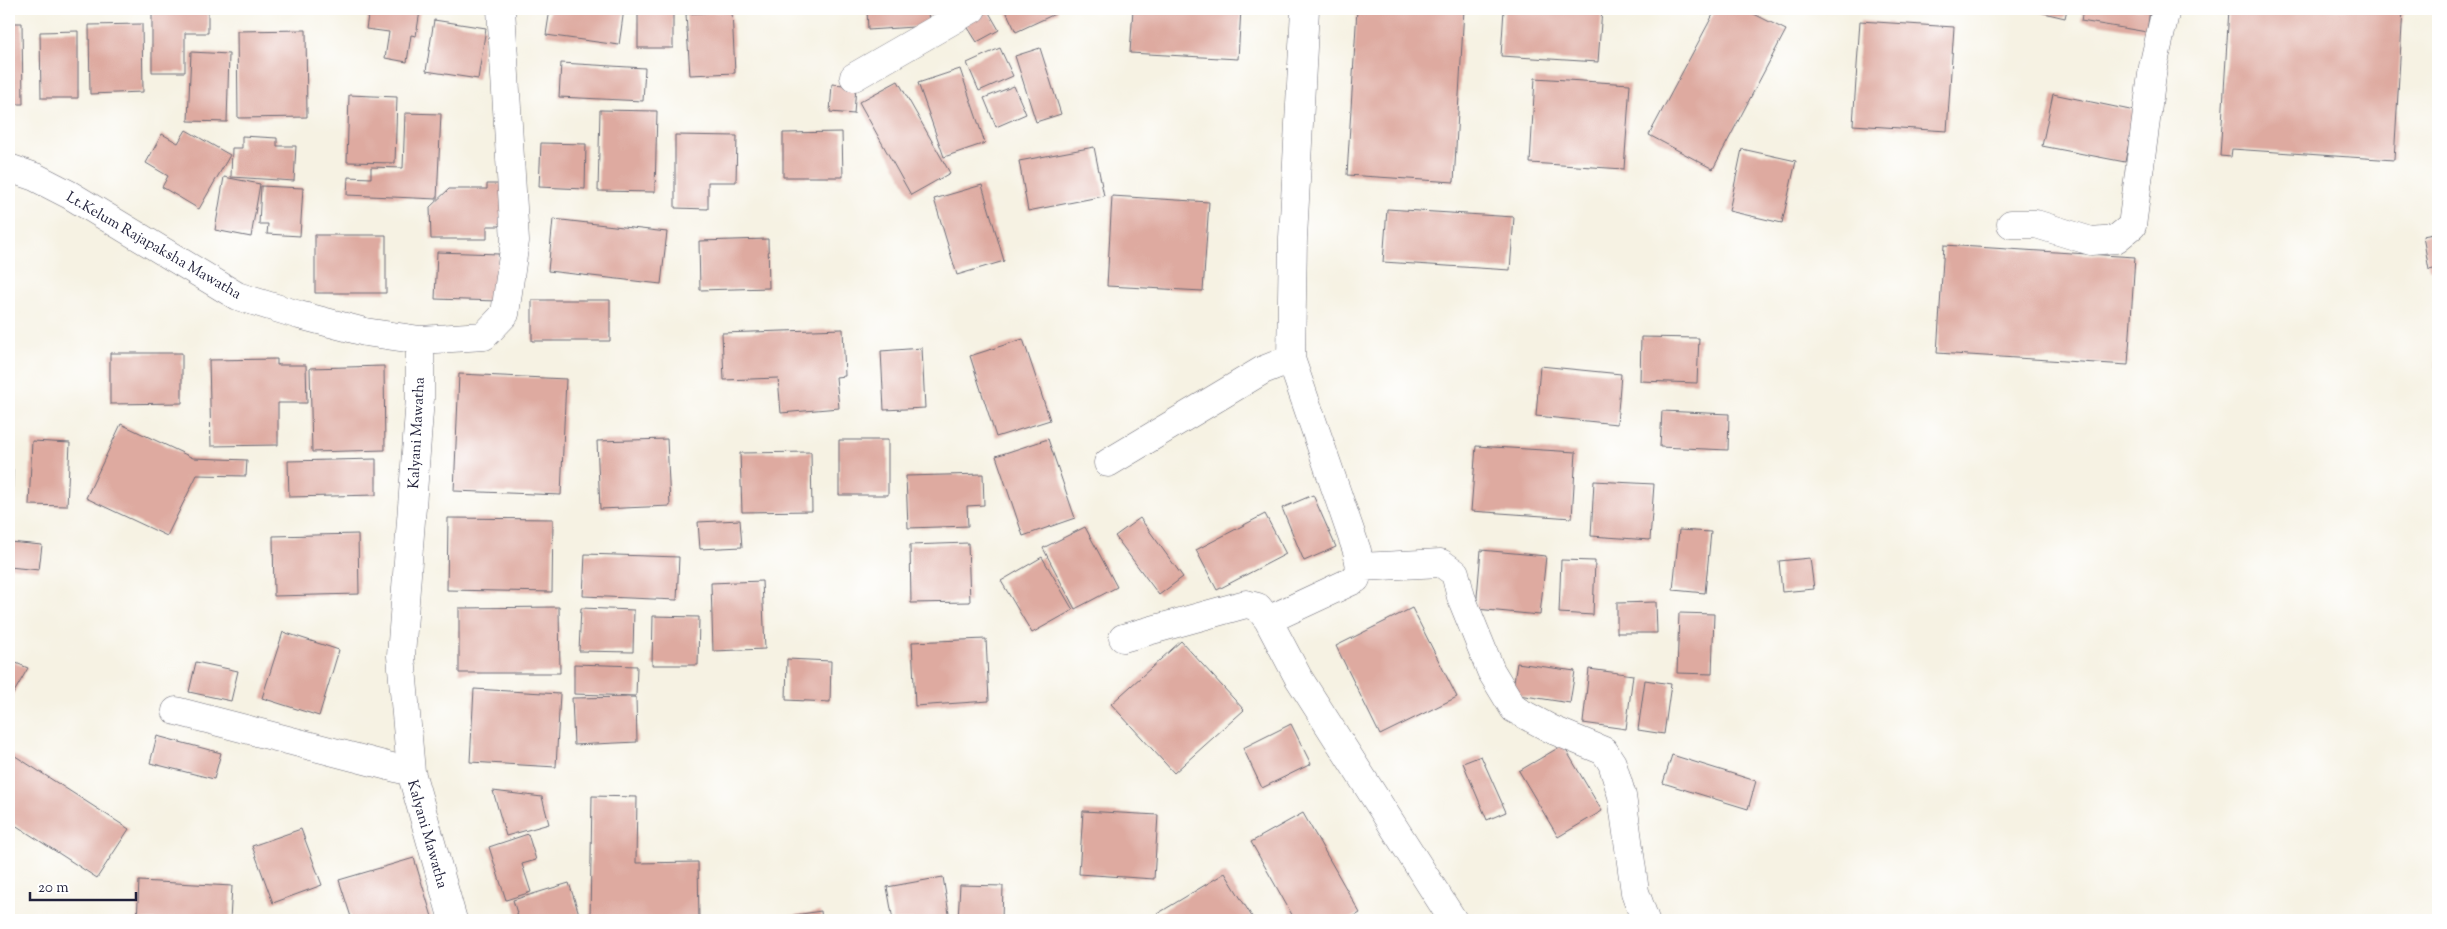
<svg xmlns="http://www.w3.org/2000/svg" width="2447" height="929" viewBox="0 0 2447 929" font-family="'Sorts Mill Goudy',serif">
<style>
.building{fill:#deaaa0}
.lines{fill:none;stroke-linecap:round;stroke-linejoin:round}
.minor-casing{stroke:#6c6b76;stroke-width:29}
.minor{stroke:#fff;stroke-width:28}
.labels{text-anchor:middle;stroke-width:5;stroke-linejoin:round;paint-order:stroke}
.street-label{font-size:15px;fill:#22223b;stroke:#fff}
</style>
<rect width="100%" height="100%" fill="#fff"/>
<filter id="ink" filterUnits="userSpaceOnUse"><feTurbulence type="fractalNoise" baseFrequency=".02" numOctaves="2"/><feDisplacementMap in="SourceGraphic" scale="10" xChannelSelector="R" yChannelSelector="G"/><feConvolveMatrix kernelMatrix="1 2 1 2 8 2 1 2 1" color-interpolation-filters="sRGB"/></filter>
<filter id="wash" filterUnits="userSpaceOnUse"><feTurbulence type="fractalNoise" baseFrequency=".0096" numOctaves="4" result="noise"/><feDisplacementMap in="SourceGraphic" scale="20" xChannelSelector="R" yChannelSelector="G"/><feGaussianBlur stdDeviation="1.12" result="paint"/><feColorMatrix in="noise" values="0 0 0 0 0 0 0 0 0 0 0 0 0 0 0 0 0 1.4 0 .05"/><feComposite in="paint" operator="in"/></filter>
<g filter="url(#wash)">
<rect width="100%" height="100%" fill="#f6f2e3"/>
<g id="blocks">
<!-- building -->
<path class="building" d="M152,9H208V33H185V72H152Z
M369,9L420,11L416,36L411,35L407,62L385,58L389,32L366,29Z
M550,9H624L619,45L546,35Z
M638,9H673V48H638Z
M867,9H928L929,26L868,30Z
M980,9H987L999,30L977,42L963,20Z
M1005,9H1057L1059,12L1016,32Z
M1133,9H1241L1238,59L1130,53Z
M1357,9H1464L1454,182L1347,175Z
M1504,9H1602L1598,62L1501,56Z
M1716,9H1744L1786,30L1713,169L1649,135Z
M2027,9H2067L2065,18Z
M2083,9H2150L2147,32L2081,21Z
M2229,9H2403L2394,160L2232,149L2231,157L2220,156Z
M732,11L735,73L690,75L686,14Z
M434,20L486,28L478,79L426,71Z
M1860,21L1954,27L1947,131L1853,125Z
M9,23H22L23,104H9Z
M142,24L143,92L90,94L89,25Z
M306,30L307,117L238,118L237,31Z
M78,31V98H41L40,32Z
M1000,48L1013,76L979,91L967,63Z
M1040,48L1061,114L1036,122L1015,56Z
M191,52L229,54L227,122L188,121Z
M561,63L645,68L643,101L559,97Z
M960,69L985,143L944,157L918,83Z
M1535,78L1630,84L1624,169L1530,163Z
M898,81L950,173L911,195L859,102Z
M832,84L856,86L854,114L830,112Z
M1014,86L1026,114L996,127L984,98Z
M2053,94L2135,111L2125,162L2042,146Z
M349,95L397,97L395,163L347,162Z
M600,110L657,111L655,192L598,191Z
M405,113L441,114L437,199L347,195L348,177L371,178V167L403,168Z
M186,130L230,155L199,209L162,187L168,176L146,163L162,134L178,143Z
M842,132L843,177H783V133Z
M675,135L737,136L736,182H708V209L675,208Z
M242,136L277,138V146H296L294,181L231,177L232,148H242Z
M541,143L586,144L585,189L539,187Z
M1094,147L1104,196L1028,211L1019,161Z
M1742,149L1796,161L1782,223L1729,211Z
M224,177L260,184L251,237L215,230Z
M487,184H506V226H487V239H431L430,207L449,189H487Z
M982,185L1004,261L957,275L934,199Z
M261,186L303,188L300,236L267,234L268,224H259Z
M1112,196L1209,202L1203,291L1107,286Z
M1387,209L1514,217L1510,270L1383,262Z
M553,219L667,232L661,284L548,271Z
M2438,233V268L2429,270L2423,236Z
M315,235H386V293H315Z
M768,239L769,288L700,290L699,241Z
M1944,245L2135,257L2128,365L1937,353Z
M437,252L499,254L497,301L435,299Z
M532,300H610V341H532Z
M843,329L845,376L836,377L839,408L781,413L778,378L724,380L722,333Z
M2436,336H2438V388H2436Z
M1641,337L1699,338L1697,383L1640,381Z
M1023,339L1050,420L996,437L970,356Z
M922,348L925,408L884,410L881,351Z
M110,353H182V403L110,404Z
M277,359V365H306L307,403H278V445L211,446L209,360Z
M384,366L385,450L312,452L310,368Z
M1540,366L1621,374L1617,424L1536,416Z
M459,374L566,379L561,495L454,491Z
M1662,411L1729,414L1728,450L1660,447Z
M121,424L193,458L247,460L246,476L197,475L167,536L86,498Z
M667,439L670,506L600,509L597,441Z
M1048,439L1075,518L1023,536L996,456Z
M839,440H888V495H839Z
M32,441L70,443L67,506L29,505Z
M1476,446L1576,452L1572,518L1471,511Z
M811,452L812,511L742,512L740,453Z
M376,459V495L289,497L288,461Z
M9,469H13L12,517H9Z
M983,474L984,505L967,506L968,526L908,528L906,476Z
M1594,481L1654,484L1650,540L1591,536Z
M1313,495L1336,547L1304,561L1282,508Z
M1265,514L1286,554L1217,590L1196,550Z
M448,518L553,519L552,592L447,590Z
M1140,518L1183,577L1159,595L1115,536Z
M740,520L742,547L700,549L698,522Z
M1085,527L1117,587L1075,609L1043,548Z
M1679,530L1711,532L1705,593L1673,590Z
M358,534L359,594L274,596L273,536Z
M9,542L42,545L39,570L9,567Z
M968,543L970,602L911,603L910,545Z
M1481,550L1546,556L1540,615L1476,609Z
M585,554L679,557L677,600L583,596Z
M1042,557L1073,610L1032,633L1001,581Z
M1810,558L1814,589L1782,592L1779,561Z
M1561,560L1595,561L1593,615L1559,613Z
M762,581L765,649L713,651L711,583Z
M1656,602L1657,633H1617V603Z
M559,607L560,673H459V608Z
M581,608L634,610L633,652L579,651Z
M1412,608L1457,697L1380,735L1336,646Z
M1679,613L1714,614L1712,674L1677,673Z
M653,616L699,617L698,665H652Z
M283,632L339,650L319,716L262,698Z
M986,639L989,701L915,706L912,642Z
M1181,641L1244,710L1174,773L1111,704Z
M787,659L831,661L830,702L786,700Z
M9,660L28,668L9,701Z
M196,662L238,671L231,701L189,692Z
M1517,663L1575,671L1570,703L1512,694Z
M574,664L637,666L636,696L574,694Z
M1589,669L1633,675L1626,729L1583,723Z
M1645,680L1671,684L1664,734L1638,730Z
M474,689L560,694L556,767L470,762Z
M636,697L637,742L574,745L572,698Z
M1291,724L1311,764L1262,788L1243,748Z
M157,736L221,753L214,779L150,763Z
M1563,745L1602,811L1558,837L1519,771Z
M9,752L129,829L97,878L9,821Z
M1672,755L1756,781L1748,809L1663,783Z
M1481,756L1506,812L1487,820L1463,763Z
M493,791L542,797L549,824L506,836Z
M592,796L637,797L636,863L698,862L699,920H590Z
M1083,811L1158,815L1154,879L1079,874Z
M1303,813L1360,913L1348,920H1295L1251,842Z
M301,829L322,885L273,903L252,846Z
M528,834L536,860L522,864L531,892L506,900L489,847Z
M414,858L433,920H352L339,880Z
M1225,873L1254,920H1147Z
M943,877L950,920H893L887,887Z
M139,881L232,886L230,920H137Z
M569,883L581,920H519L513,900Z
M960,885L1003,886L1002,920H958Z
M821,911L822,920H769V919Z"/>
</g>
</g>
<g filter="url(#ink)">
<use href="#blocks" fill-opacity="0" stroke="#6c6b76" stroke-width="1"/>
<g class="lines">
<defs>
<path id="minor" d="M1305,9L1293,238L1291,359L1357,551L1360,567L1356,579L1268,620L1298,677L1453,920
M854,77L972,9
M9,168L35,177L70,195L237,296L299,315L365,332L420,340
M2011,224H2036L2091,241L2116,239L2132,226L2153,67L2166,9
M1108,463L1263,370L1291,359
M1360,567L1441,563L1455,573L1461,597L1491,671L1514,709L1553,730L1604,751L1612,763L1622,796L1635,892L1645,920
M1123,638L1246,604L1258,607L1268,620
M176,711L411,772
M453,920L411,772L401,656L420,398V340L484,336L505,314L515,241L501,9"/>
</defs>
<!-- minor casing -->
<use href="#minor" class="minor-casing"/>
<!-- minor -->
<use href="#minor" class="minor"/>
</g>
</g>
<g class="labels">
<!-- street labels -->
<g class="street-label">
<text transform="translate(154 245) rotate(30)" y="5">Lt.Kelum Rajapaksha Mawatha</text>
<text transform="translate(416 433) rotate(-87)" y="5">Kalyani Mawatha</text>
<text transform="translate(428 834) rotate(74)" y="5">Kalyani Mawatha</text>
</g>
</g>
<!-- margin -->
<rect width="2447" height="929" fill="none" stroke="#fff" stroke-width="30"/>
<!-- scale -->
<path d="M30 892v8h106v-8" fill="none" stroke="#22223b" stroke-width="2.5"/>
<text x="38" y="892" font-size="15" fill="#22223b" stroke="#ffffff" stroke-width="4" paint-order="stroke">20 m</text>
</svg>
